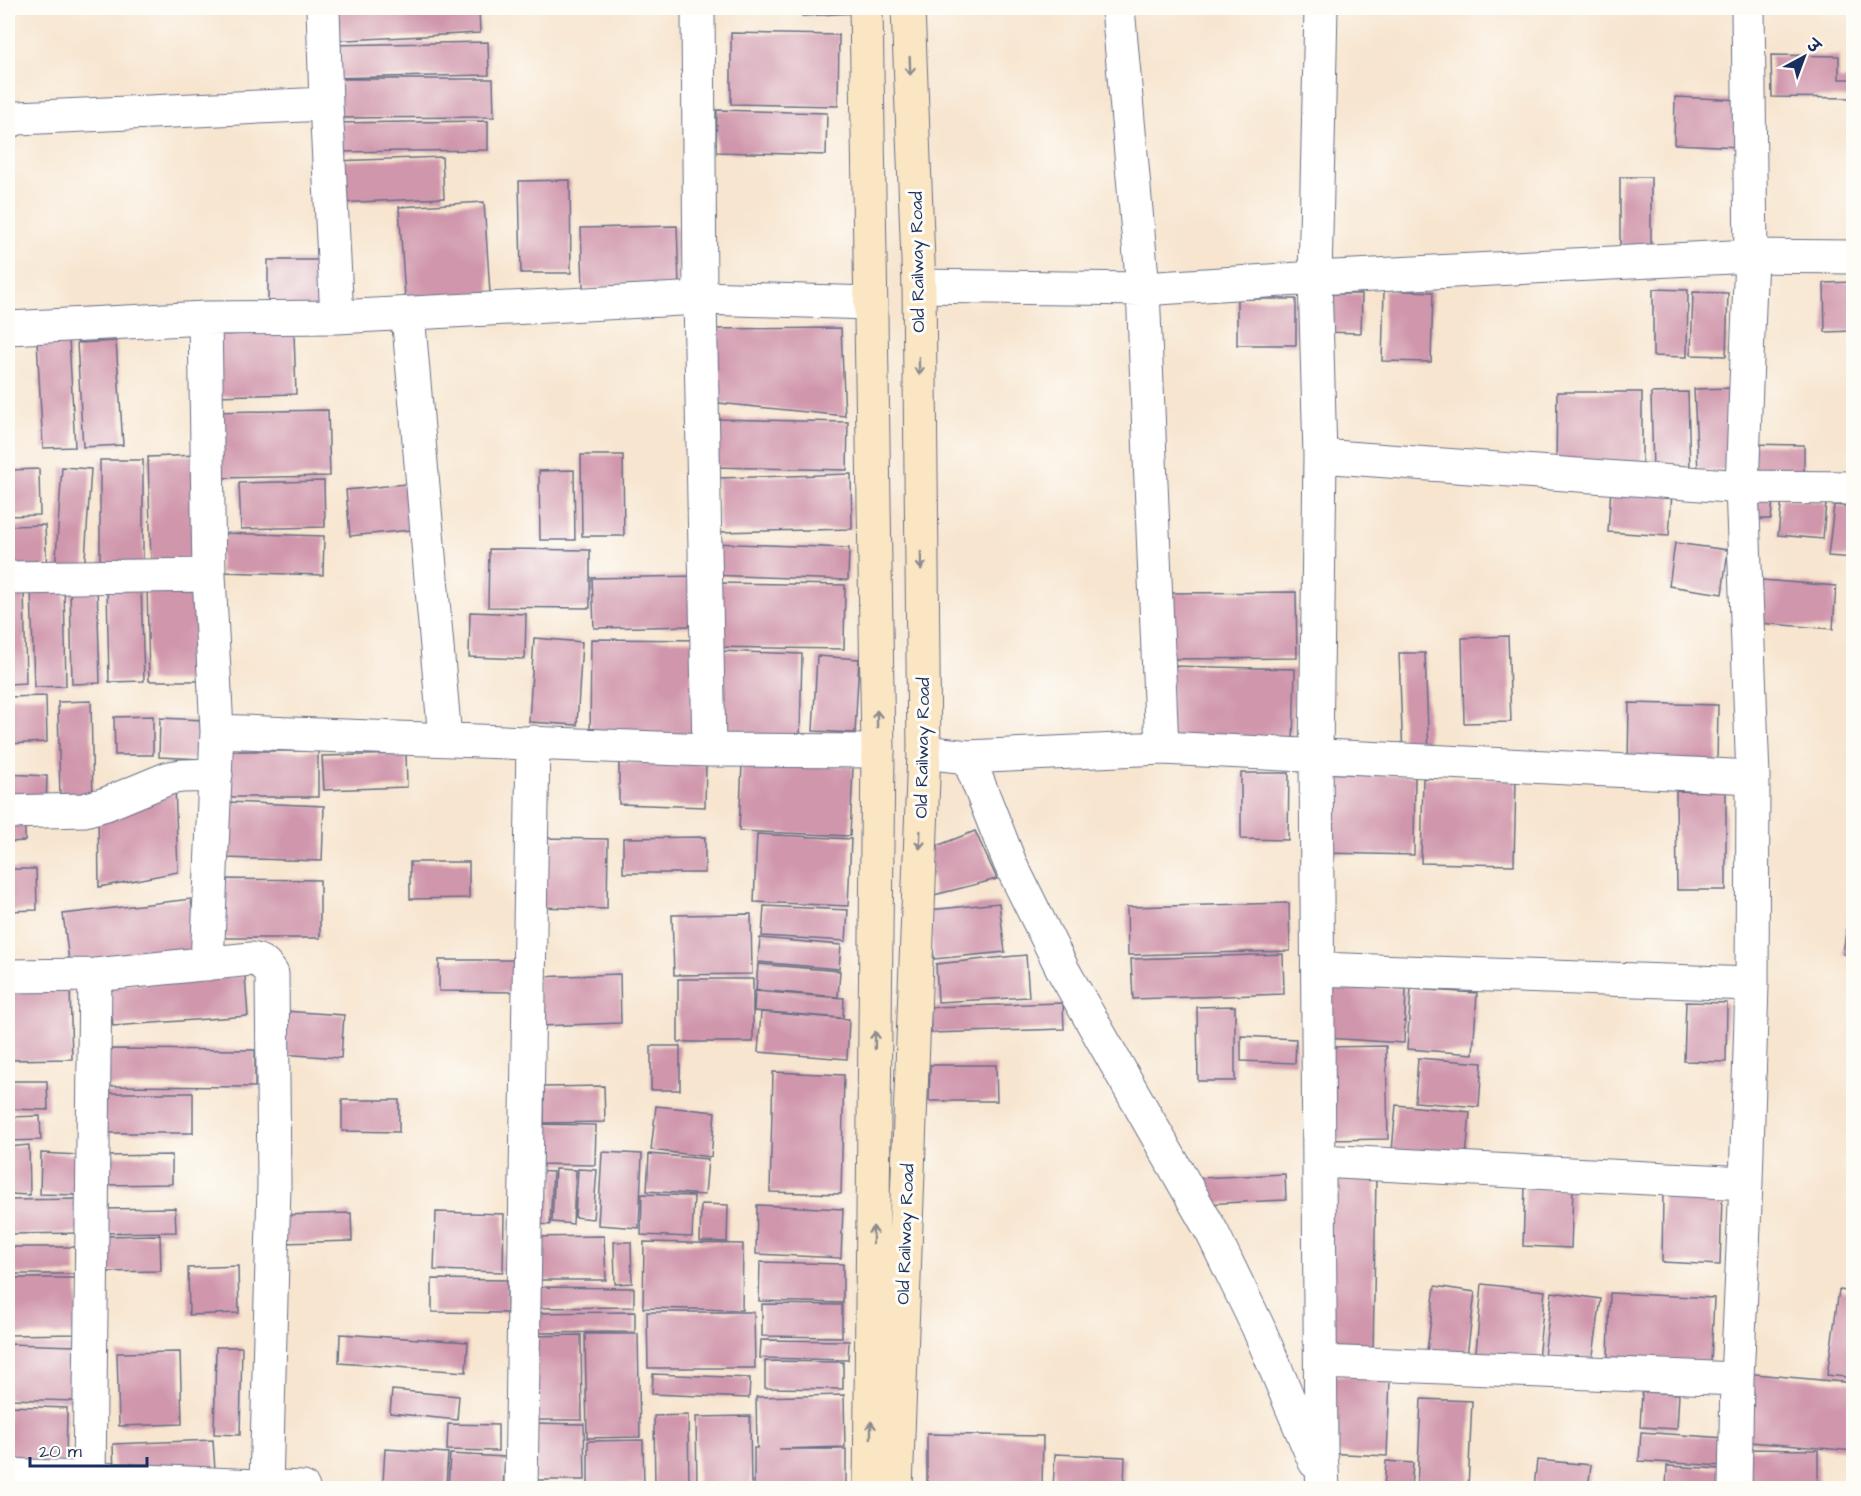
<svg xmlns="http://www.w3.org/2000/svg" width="1861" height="1496" viewBox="0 0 1861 1496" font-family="'Architects Daughter','Playpen Sans Deva',sans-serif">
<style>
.building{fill:#d096ac}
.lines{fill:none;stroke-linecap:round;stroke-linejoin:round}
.street-casing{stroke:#686f86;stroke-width:35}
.secondary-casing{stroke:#686f86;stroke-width:35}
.street{stroke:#fff;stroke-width:33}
.secondary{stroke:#fbe6c4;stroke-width:33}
.oneway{stroke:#8b8a91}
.labels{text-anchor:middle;stroke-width:6;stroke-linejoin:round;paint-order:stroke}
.street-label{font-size:18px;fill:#1b2f5e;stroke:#fdfcf7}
</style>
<rect width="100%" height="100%" fill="#fdfcf7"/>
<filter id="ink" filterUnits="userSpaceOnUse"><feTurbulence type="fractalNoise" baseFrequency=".0167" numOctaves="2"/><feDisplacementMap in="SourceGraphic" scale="12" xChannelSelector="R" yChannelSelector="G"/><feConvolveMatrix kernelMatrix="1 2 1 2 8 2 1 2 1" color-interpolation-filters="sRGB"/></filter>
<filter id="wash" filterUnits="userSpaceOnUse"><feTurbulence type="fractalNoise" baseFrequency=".008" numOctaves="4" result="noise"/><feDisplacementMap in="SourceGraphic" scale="24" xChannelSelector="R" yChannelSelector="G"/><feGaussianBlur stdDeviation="1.35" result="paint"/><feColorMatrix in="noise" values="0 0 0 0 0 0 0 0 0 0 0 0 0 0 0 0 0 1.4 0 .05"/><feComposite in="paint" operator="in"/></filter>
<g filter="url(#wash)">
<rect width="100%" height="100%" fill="#f7e5cf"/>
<g id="blocks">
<!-- building -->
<path class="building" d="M404,8H479L480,33L329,41L328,11Z
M802,8H853L854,13L802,16Z
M731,33L839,35L838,106L731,104Z
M488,42L489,75L331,78L330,45Z
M1771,55L1839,56V79H1854V98L1772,97Z
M334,79H493L494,117L334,118Z
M1675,97L1744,100L1741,147L1674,144Z
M717,110L827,113L826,155L716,152Z
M488,121V150L335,152L334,123Z
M442,157L444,198L337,203L335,161Z
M1620,177H1651V261H1620Z
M570,180L571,273H521L519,181Z
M484,202L490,293L405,297L399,207Z
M677,226L679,286L583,288L581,228Z
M268,260H324L325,313H268Z
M1853,282L1854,331L1825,332L1824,283Z
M1653,289L1688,290L1687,357L1653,356Z
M1384,290L1433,292L1431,362L1382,361Z
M1693,292L1728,293L1726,356L1691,355Z
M1321,294H1362L1361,333L1321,332Z
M1237,299H1296V345H1237Z
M841,328L845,416L709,402L706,329Z
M294,333L296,394L215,396L213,335Z
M69,339L75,447L43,448L37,341Z
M116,341L123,445L83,447L77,343Z
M1731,388L1735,469L1698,471L1694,389Z
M1557,392H1642V467H1556Z
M1688,392L1690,472H1653L1651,393Z
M328,410L330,476L212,478L211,412Z
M714,419L848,422L847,470L713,467Z
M1746,444L1804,445V474H1746Z
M198,455L201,562L151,564L148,457Z
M581,455H623L624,536H582Z
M100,460H143V567H100Z
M62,467L91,469L84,574L55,572Z
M39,469L40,515L8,516V470Z
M574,470L575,540H540L539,471Z
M851,474L852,529L720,532L718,478Z
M324,481L325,527L241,529L239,483Z
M406,484L411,530L350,536L346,490Z
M1611,488L1672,492L1669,536L1608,532Z
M1757,498L1773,499L1771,519H1756Z
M1782,498L1826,503L1823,539L1778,535Z
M1834,505L1854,507V558L1828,556Z
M45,525L47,573L8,575V526Z
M221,533L324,536L323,575L220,572Z
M710,543L849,548L848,580L709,575Z
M1675,543L1728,550L1722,594L1669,586Z
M489,549L590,550V608L488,607Z
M696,576L697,626L594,628L592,578Z
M1762,580L1836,586L1833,629L1759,623Z
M715,583L845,585L844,649L714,647Z
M200,584L202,681H149L147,585Z
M97,585L100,683L72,684L70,586Z
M64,586L66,686L34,687L31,587Z
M107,586H141L144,681L109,682Z
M8,588H24L26,683L8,684Z
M1296,592L1297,658L1166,659L1165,593Z
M470,612L526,614L525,659L469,657Z
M1508,636L1511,722L1464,723L1462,638Z
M534,638L582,642L577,725L529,722Z
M591,639L705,640L704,741L590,739Z
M718,651L802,654L800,738L716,735Z
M1399,653H1425L1429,756L1403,757Z
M817,656L859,659L855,733L813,731Z
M1171,666L1295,669L1293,743L1169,741Z
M46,696L47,742L8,744V697Z
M91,701L93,802H60L58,702Z
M1629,703L1718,705L1717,766L1628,764Z
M153,716V755H115L114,717Z
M160,718L204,720L202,759L159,757Z
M224,751H318V797H223Z
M406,754L407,787L324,790L322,756Z
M619,762L706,764L705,807L619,804Z
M742,763L853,767L850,836L739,831Z
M1241,773H1289L1288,840L1241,839Z
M1321,773L1415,776L1414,855L1324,853Z
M8,774L47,776L46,811L8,810Z
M1423,778L1516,779L1514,865L1421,863Z
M175,783L178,872L99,887L98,809Z
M1676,791L1726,792V890H1677Z
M228,802L324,806L322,861L226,858Z
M25,819V841L8,842V820Z
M975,831L997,879L934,895L929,849Z
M757,834L851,839L848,906L754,902Z
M705,837V873H623V838Z
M538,838L608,839L607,909L537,907Z
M410,862H469V898L410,899Z
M8,869H36L37,910L8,911Z
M218,879L320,880V938H218Z
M191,899L199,953L70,969L63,914Z
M999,903L1005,952L934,959L929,910Z
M1289,903L1290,951L1128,955L1127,907Z
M764,906L848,910L846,941L762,936Z
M1849,910L1854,911V955L1843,954Z
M751,914L752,974L674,975L672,915Z
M760,938L841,945L839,969L758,962Z
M1283,954L1284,994L1133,999L1131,959Z
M1026,955L1029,997L938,1002L936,964Z
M439,960H516V992L439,991Z
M758,964L840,971L838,997L756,990Z
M620,974L621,1023L539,1026L537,977Z
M245,976L248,1016L113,1026L108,986Z
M678,979H753V1042H678Z
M1325,985L1406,989L1404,1043L1326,1038Z
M70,988L72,1059L8,1060V989Z
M1411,989L1477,993L1473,1054L1407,1049Z
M755,991L844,998L843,1018L754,1011Z
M1686,1002L1727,1003L1726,1062L1684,1061Z
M1063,1003L1064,1029L931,1033L930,1007Z
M1235,1006V1081H1198L1197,1007Z
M283,1011L344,1015L341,1058L280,1054Z
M761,1012L849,1019L847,1059L758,1052Z
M1241,1036L1296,1039L1295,1063L1241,1061Z
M651,1046H680V1090H651Z
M1386,1046L1388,1139L1326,1140L1324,1047Z
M99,1049L255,1050V1087L99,1086Z
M1418,1058L1482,1063L1479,1107L1415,1102Z
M930,1065H996L997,1101H929Z
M773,1072L844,1075L841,1194L770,1192Z
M8,1081H47L48,1110L8,1109Z
M604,1086L605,1122L544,1123V1087Z
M98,1093H193V1133H98Z
M342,1100H399V1132L342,1131Z
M1396,1105L1470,1112L1466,1158L1392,1151Z
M656,1106L715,1112L711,1157L651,1150Z
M40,1116L41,1140L8,1141V1117Z
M537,1124L596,1125L595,1165L536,1164Z
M29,1145L30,1195L8,1194V1147Z
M602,1152L642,1154L639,1228L598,1225Z
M41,1153L78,1155V1195L40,1194Z
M649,1154L708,1159L705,1195L647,1191Z
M172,1155V1184L100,1185L99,1156Z
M555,1169L576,1170L573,1224L552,1222Z
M578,1169L597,1170L593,1219L575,1217Z
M530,1171L553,1172L550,1225L527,1223Z
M1285,1174L1286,1200L1202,1204L1200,1178Z
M1327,1175L1376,1176L1373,1355L1328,1354Z
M1525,1187L1573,1189L1571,1248L1523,1246Z
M1663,1193L1722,1195L1720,1265L1662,1262Z
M642,1194L694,1196L692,1237L641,1235Z
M81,1199L82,1233L8,1234V1200Z
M701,1204L728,1205L727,1242L700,1241Z
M757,1205L843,1209L841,1258L756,1254Z
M175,1208L176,1232L100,1233L99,1209Z
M436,1212L504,1214L503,1272L434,1270Z
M351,1213L352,1241L283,1243L282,1215Z
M160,1235L161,1271L101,1272V1236Z
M604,1236L606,1280H529L528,1237Z
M614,1242H631L632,1283L615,1284Z
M644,1242L743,1244L742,1310L643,1308Z
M8,1247H75V1274H8Z
M760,1262L843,1264V1303L759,1301Z
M238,1266L239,1313L189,1315L188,1268Z
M8,1278H77L78,1334L8,1335Z
M432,1279L507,1280V1313L432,1312Z
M1482,1284L1545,1291L1538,1359L1476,1352Z
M1435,1286L1475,1292L1467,1356L1427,1351Z
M530,1287L634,1288V1307L530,1308Z
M1839,1290L1854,1292V1378L1827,1375Z
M1552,1292L1601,1299L1592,1362L1544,1356Z
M1610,1293L1714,1298L1711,1362L1608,1357Z
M762,1304L842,1305V1337L762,1336Z
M635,1312V1332L528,1333L529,1313Z
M647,1312H754L755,1368H648Z
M340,1334L468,1342L466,1372L339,1363Z
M585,1334H638L640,1437L587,1438Z
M581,1335L582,1420H529L528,1336Z
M761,1340L849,1341L848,1360L760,1358Z
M8,1344L76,1346L75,1401L8,1399Z
M216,1347H242L240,1435L214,1434Z
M180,1352L182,1424L119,1426L117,1353Z
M765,1361L843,1362V1389L765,1388Z
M1744,1373L1854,1383V1451L1739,1441Z
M653,1374L750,1378L749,1398L652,1394Z
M1327,1375L1390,1378L1387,1456L1324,1453Z
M392,1390L459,1396L457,1420L390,1413Z
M1642,1392L1679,1394L1677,1429L1640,1427Z
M844,1395L845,1447L779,1449H846V1488H754V1448H757L756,1397Z
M1421,1399L1472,1401L1468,1488H1417Z
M8,1406L67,1408L66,1466L8,1464Z
M688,1415L689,1488H655L654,1416Z
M750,1416L751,1488H697L696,1417Z
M527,1423L584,1424L585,1480H527Z
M448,1424L498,1425V1451L447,1450Z
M1641,1432L1725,1438L1723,1466L1639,1461Z
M927,1434L1043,1436L1042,1488H927Z
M213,1440L215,1471L114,1475L113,1444Z
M643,1440L644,1484H588V1441Z
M385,1449L448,1453L446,1486L383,1481Z
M1741,1449L1818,1450V1487L1741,1486Z
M450,1454L505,1457L503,1488H448Z
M1055,1454L1125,1457L1124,1488H1053Z
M1537,1460L1591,1465L1588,1488H1534Z
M1386,1461L1413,1463L1411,1488H1384Z
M1667,1466L1721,1469L1720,1488H1666Z"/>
</g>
</g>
<g filter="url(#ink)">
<use href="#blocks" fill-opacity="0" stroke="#686f86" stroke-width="1.5"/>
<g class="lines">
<defs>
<path id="street" d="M323,8L326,104L337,317
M698,8L700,298L709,750
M1118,8L1143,289L1162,748
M1321,8L1315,278L1320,456L1316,755L1321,1450L1323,1488
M8,122L18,118L326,104
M919,286L1143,289L1315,278L1751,256L1854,257
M408,314L445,739
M205,318L209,575L217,731L207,964
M8,328L205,318L337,317L700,298L871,303
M1320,456L1742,487L1854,488
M8,578L209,575
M217,731L709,750L878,751
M924,752L968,757L1162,748L1753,777
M968,757L1010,863L1064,972L1213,1234L1258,1327L1315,1462
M8,812L84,810L106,804L169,778L182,776L216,775
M1318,969L1752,984
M8,976L95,975L251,959C262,961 266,965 272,974L274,1185L266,1486
M1319,1161L1746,1183
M1321,1362L1737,1379
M8,1475L303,1488
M89,1480L95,975
M521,1488L533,742
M1735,1488L1737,1379L1746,1183L1752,984L1753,777L1742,487L1751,256L1748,8"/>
<path id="secondary" d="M866,8L878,751L870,1488
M896,1488L924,752L919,286L908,8"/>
</defs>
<!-- street casing -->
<use href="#street" class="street-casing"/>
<!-- secondary casing -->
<use href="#secondary" class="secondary-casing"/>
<!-- street -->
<use href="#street" class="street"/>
<!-- secondary -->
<use href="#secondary" class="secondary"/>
</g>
<!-- one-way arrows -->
<defs><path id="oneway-shaft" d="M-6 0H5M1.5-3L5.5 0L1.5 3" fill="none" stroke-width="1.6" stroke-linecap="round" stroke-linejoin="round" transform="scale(1.5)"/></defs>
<g class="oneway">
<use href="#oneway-shaft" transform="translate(910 66) rotate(88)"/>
<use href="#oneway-shaft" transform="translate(919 366) rotate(89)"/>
<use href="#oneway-shaft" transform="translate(921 561) rotate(89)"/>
<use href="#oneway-shaft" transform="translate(877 719) rotate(-91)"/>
<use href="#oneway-shaft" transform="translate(920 840) rotate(92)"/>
<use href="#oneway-shaft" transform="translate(875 1040) rotate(-89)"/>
<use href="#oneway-shaft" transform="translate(873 1235) rotate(-89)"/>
<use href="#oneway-shaft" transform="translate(871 1430) rotate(-89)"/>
</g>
</g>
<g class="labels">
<!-- street labels -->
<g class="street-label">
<text transform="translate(917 262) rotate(-91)" y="6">Old Railway Road</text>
<text transform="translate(922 748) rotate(-89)" y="6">Old Railway Road</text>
<text transform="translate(905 1234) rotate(-88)" y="6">Old Railway Road</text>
</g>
</g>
<!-- margin -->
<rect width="1861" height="1496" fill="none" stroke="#fdfcf7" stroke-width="30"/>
<!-- north arrow -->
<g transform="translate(1804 57) rotate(41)" stroke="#fdfcf7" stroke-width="4.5" paint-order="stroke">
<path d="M0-4.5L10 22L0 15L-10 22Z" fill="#1b2f5e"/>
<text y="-9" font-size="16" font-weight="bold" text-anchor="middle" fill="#1b2f5e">उ</text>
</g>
<!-- scale -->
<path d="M30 1457v9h117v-9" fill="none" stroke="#1b2f5e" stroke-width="3"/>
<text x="39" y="1457" font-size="18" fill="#1b2f5e" stroke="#fdfcf7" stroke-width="4.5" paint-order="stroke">20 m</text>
</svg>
